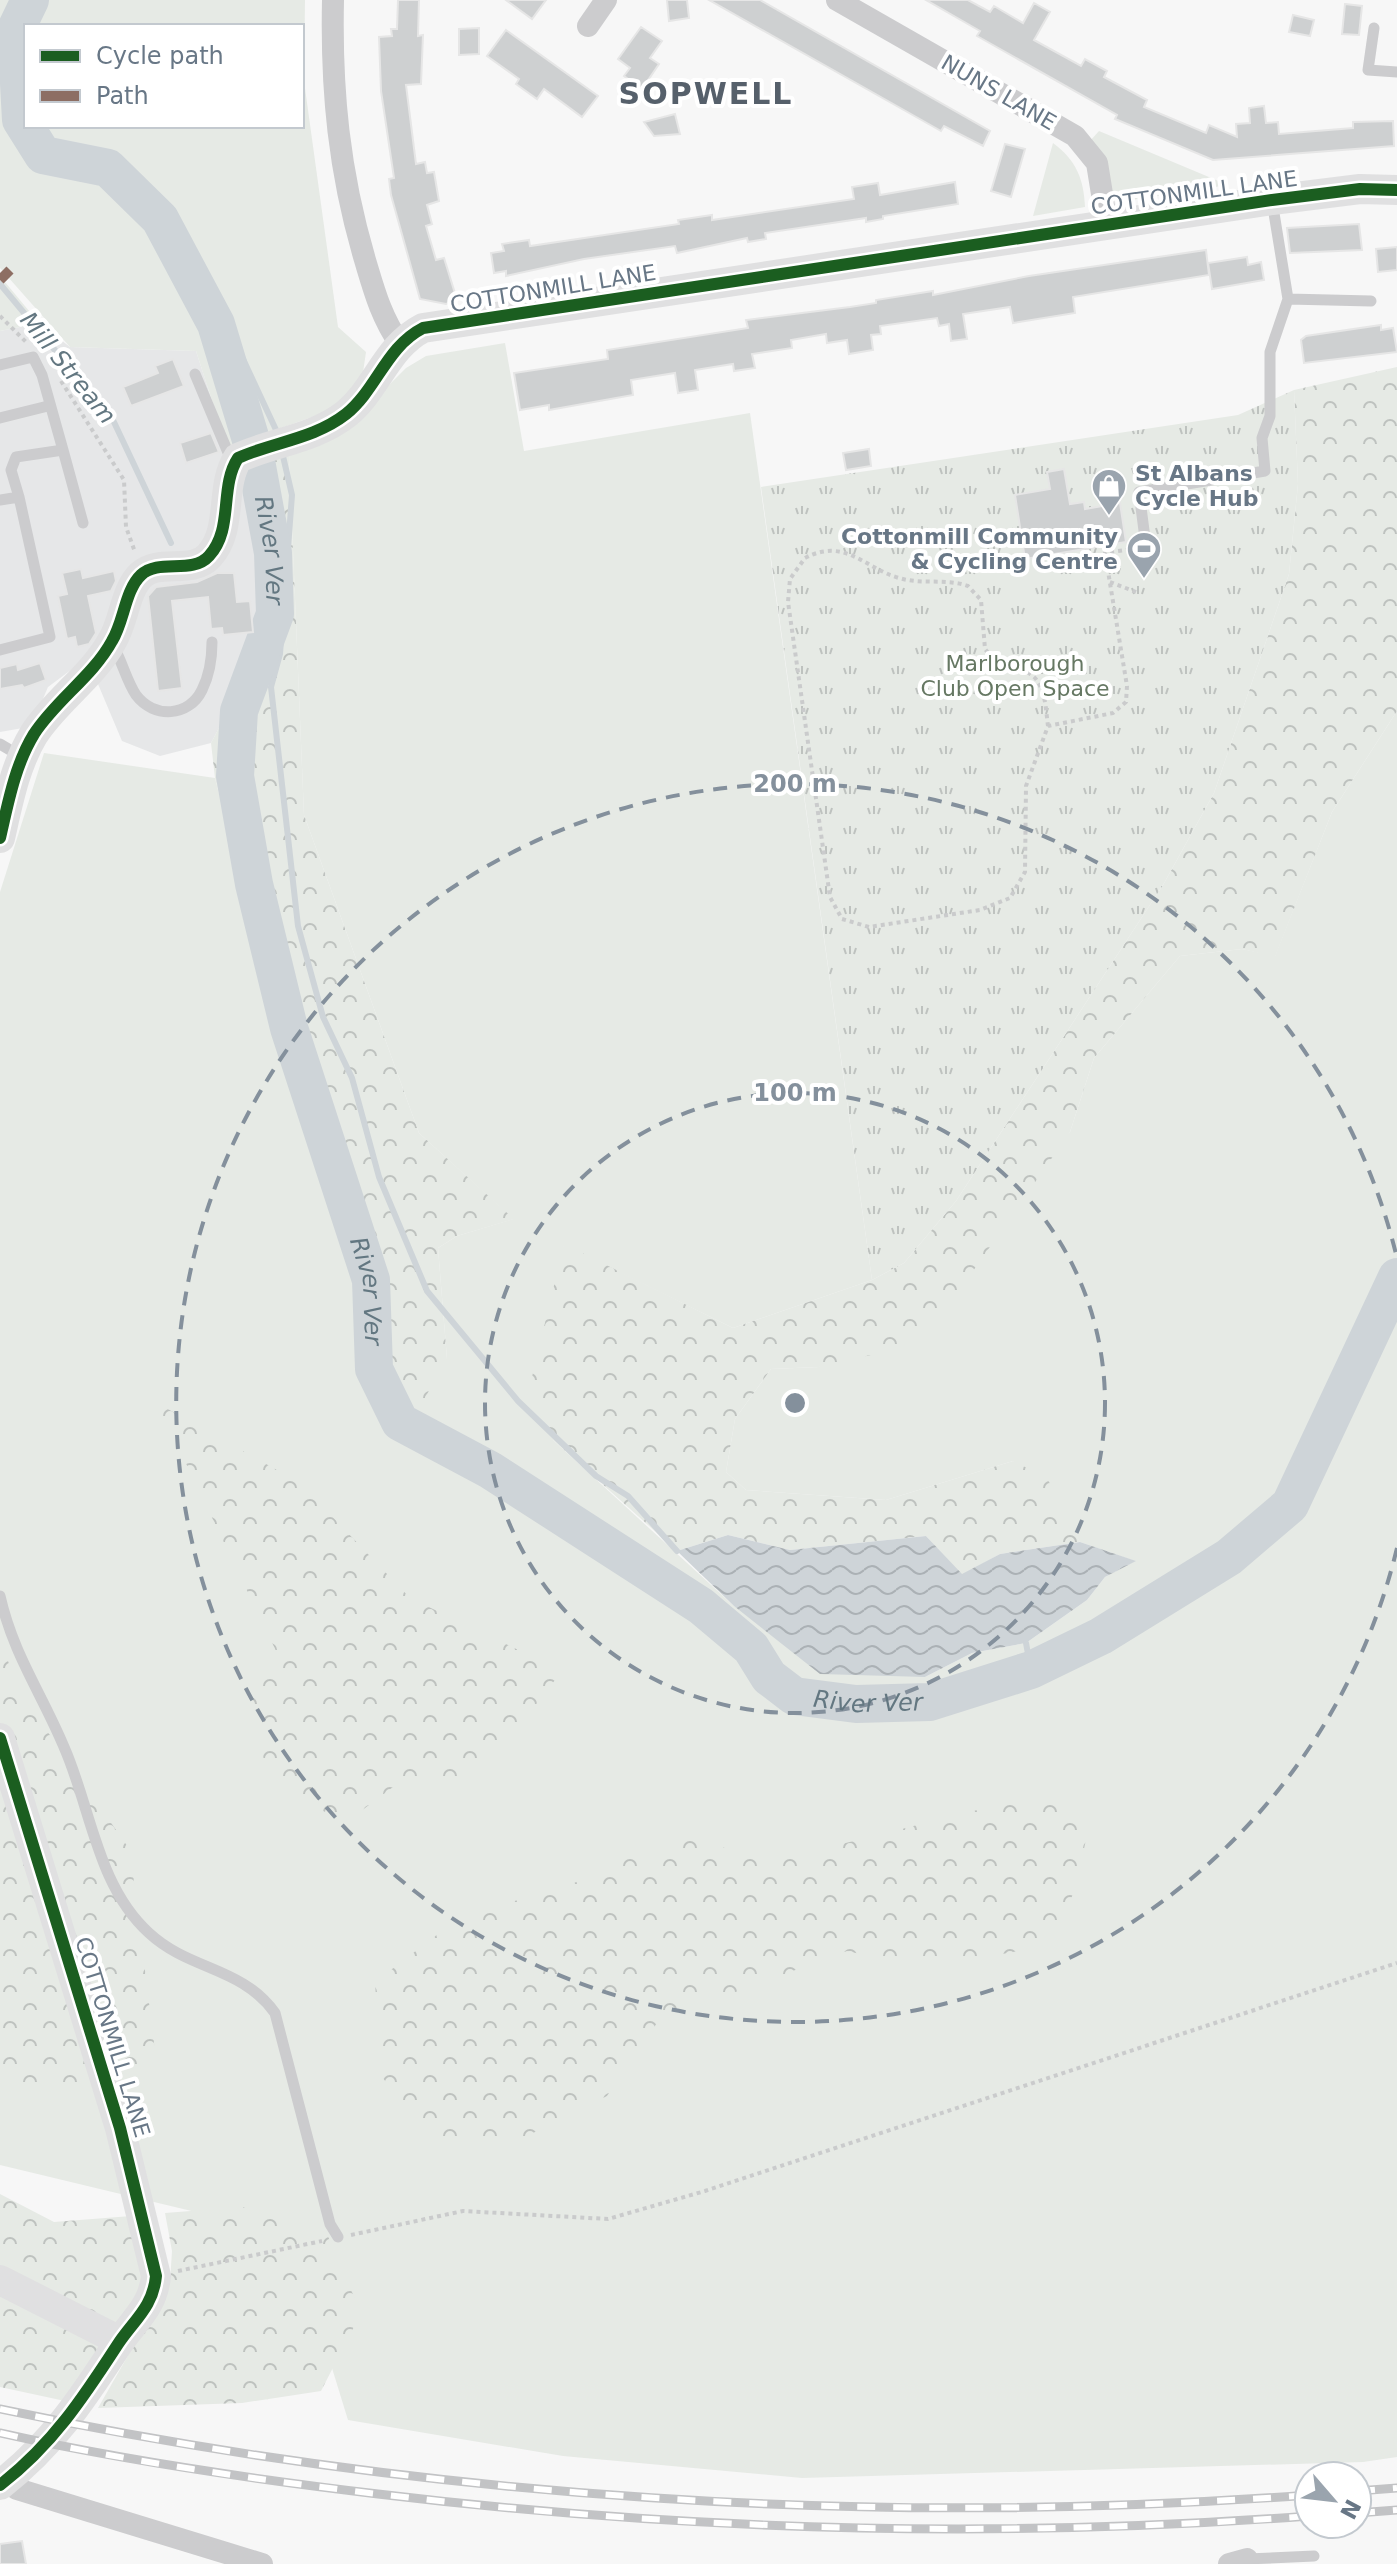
<svg xmlns="http://www.w3.org/2000/svg" width="1397" height="2564" viewBox="0 0 1397 2564" font-family="'DejaVu Sans',sans-serif">
<style>
.built{fill:#e6e7e8}
.grass{fill:#e6eae5;fill-rule:evenodd}
.forest{fill:url(#forest-crowns)}
.park{fill:url(#park-tufts)}
.water{fill:url(#water-waves)}
.lines{fill:none;stroke-linecap:round;stroke-linejoin:round}
.stream{stroke:#ced4d8;stroke-width:6}
.river{stroke:#ced4d8;stroke-width:38}
.building{fill:#ced0d1;stroke:#e6e6e6;stroke-width:2}
.path{stroke:#cacbcc;stroke-width:4;stroke-dasharray:4 4;stroke-linecap:butt}
.lane{stroke:#ccccce;stroke-width:11}
.street{stroke:#ccccce;stroke-width:22}
.secondary{stroke:#e0e0e1;stroke-width:30}
.rail-casing{stroke:#c2c3c5;stroke-width:9}
.rail{stroke:#fff;stroke-width:6;stroke-dasharray:18;stroke-linecap:butt}
.quiet{stroke:#8d6e63;stroke-width:10;stroke-dasharray:20 10;stroke-linecap:butt}
.cycleway-casing{stroke:#fff;stroke-width:17}
.cycleway{stroke:#1b5e20;stroke-width:12}
.ring{fill:none;stroke:#84909c;stroke-width:4;stroke-dasharray:14 10}
.labels{text-anchor:middle;stroke-width:8;stroke-linejoin:round;paint-order:stroke}
.street-label{font-size:22px;fill:#687786;stroke:#fff}
.poi-label{font-size:22px;font-weight:bold;fill:#687786;stroke:#fff;text-anchor:start}
.park-label{font-size:22px;fill:#667863;stroke:#fff}
.water-label{font-size:24px;font-style:italic;fill:#637781;stroke:#fff}
.district-label{font-size:30px;font-weight:bold;letter-spacing:2px;fill:#56606b;stroke:#fff}
.centre{fill:#84909c;stroke:#fff;stroke-width:4}
.ring-label{font-size:24px;text-anchor:middle;font-weight:bold;fill:#84909c;stroke:#fff;stroke-width:8;stroke-linejoin:round;paint-order:stroke}
</style>
<defs>
<pattern id="forest-crowns" width="20" height="18" patternUnits="userSpaceOnUse" patternTransform="scale(2)"><rect width="20" height="18" fill="#e6eae5"/><path d="M2 6a3 3 0 1 1 6 0M12 15a3 3 0 1 1 6 0" fill="none" stroke="#bec2bf"/></pattern>
<pattern id="park-tufts" width="24" height="20" patternUnits="userSpaceOnUse" patternTransform="scale(2)"><rect width="24" height="20" fill="#e6eae5"/><path d="M3 7l-1-3M5 7V3M7 7l1-3M15 17l-1-3M17 17v-4M19 17l1-3" fill="none" stroke="#bec2bf"/></pattern>
<pattern id="water-waves" width="16" height="10" patternUnits="userSpaceOnUse" patternTransform="scale(2)"><rect width="16" height="10" fill="#ced4d8"/><path d="M0 5q4-4 8 0t8 0" fill="none" stroke="#abb1b5"/></pattern>
</defs>
<rect width="100%" height="100%" fill="#f7f7f7"/>
<!-- built -->
<path class="built" d="M39,323L70,347L196,351L227,447L254,477L267,549L268,614L249,671L211,743L160,756L122,741L87,658L48,687L37,713L23,728L0,732V331Z"/>
<!-- grass -->
<path class="grass" d="M0,0H305L304,81L338,327L366,352L362,379L329,411L227,447L196,351L70,347L0,268ZM26,26H302V126H26Z
M1099,131L1228,185L1118,202L1111,196L1090,141Z
M1053,143C1076,160 1084,179 1085,207L1033,216Z
M0,276L39,323L0,331Z
M505,343L524,451L750,413L872,1280L733,1328L564,1245L553,1440L734,1606L925,1677L972,1653L1026,1643L1087,1600L1105,1577L1135,1561L1080,1542L1062,1513L1013,1461L886,1500L746,1490L726,1472L735,1419L771,1369L819,1367L1070,1132L1094,1058L1180,956L1242,949L1275,956L1332,812L1397,711V2457L1363,2462L802,2478L563,2456L348,2420L291,2235L0,2165V892L44,753L215,778L265,973L361,1275L368,1369L447,1359L438,1248L457,1236L513,1219L419,1133L304,815L289,454L364,410L406,368L426,356Z"/>
<!-- forest -->
<path class="forest" d="M1397,367V711L1332,812L1275,957L1242,949L1180,956L1094,1058L1070,1132L943,1314L888,1351L819,1367L771,1369L735,1419L726,1472L746,1490L886,1500L1013,1461L1047,1478L1080,1542L1000,1554L962,1575L926,1536L790,1550L728,1535L677,1551L553,1440L531,1381L564,1244L733,1328L872,1280L904,1263L956,1201L1163,885L1214,793L1289,574L1298,484L1294,390Z
M289,454L304,815L419,1133L514,1219L457,1236L438,1248L447,1359L401,1440L368,1369L361,1275L265,973L215,778L211,743L249,671L268,614L267,549L254,477L260,464Z
M157,1403L300,1483L410,1598L562,1671L481,1775L401,1781L345,1823L269,1781L248,1694L277,1653Z
M0,1633L15,1685L130,1850L157,2067L33,2095L0,2088Z
M1041,1794L1089,1826L1076,1885L1055,1944L925,1969L847,1951L659,2020L607,2096L515,2142L432,2137L381,2076L375,1982L459,1918L583,1880L629,1855L689,1840L778,1860Z
M0,2194L54,2222L131,2216L144,2277L139,2293L65,2401L0,2387Z
M242,2207L327,2234L361,2313L321,2391L242,2403L98,2408L170,2282L172,2251L165,2213Z"/>
<!-- park -->
<path class="park" d="M1294,390L1298,484L1289,574L1214,793L1163,885L956,1201L904,1263L872,1280L761,487L1238,415Z"/>
<!-- water -->
<path class="water" d="M728,1535L790,1550L926,1536L962,1574L1000,1554L1080,1542L1136,1561L1105,1577L1087,1600L1026,1643L972,1653L925,1677L820,1674L734,1606L677,1551Z"/>
<g class="lines">
<!-- stream -->
<path class="stream" d="M0,284L113,420L171,543
M216,324L243,359L277,432
M282,452L292,495L280,654L271,687L298,926L323,1017L352,1078L379,1177L427,1291L518,1401L596,1476L628,1496L677,1551
M1026,1643L1031,1670"/>
<!-- river -->
<path class="river" id="s1" d="M30,0L16,29L21,120L43,155L108,168L160,219L216,324L254,450L273,553L275,614L239,711L235,776L254,884L289,1028L371,1280L374,1369L400,1422L490,1470L701,1606L751,1648L769,1677L794,1696L856,1704L930,1702L1031,1670L1101,1636L1229,1557L1290,1505L1397,1277"/>
</g>
<!-- building -->
<path class="building" d="M398,0H419L418,36L423,35L421,84L406,85L416,164L425,162L427,173L434,172L439,201L427,205L432,224L426,226L436,260L444,258L457,300L446,304L420,299L391,195L389,179L394,178L381,91L379,37L392,36L391,29H397Z
M506,0H546L532,19Z
M667,0H687L689,18L669,21Z
M709,0H760L990,131L983,146L944,126L941,131Z
M926,0H968L990,12L994,6L1023,23L1034,3L1050,12L1034,40L1081,66L1085,59L1107,71L1104,77L1147,100L1144,107L1206,133L1209,125L1237,137L1236,124L1250,123L1249,108L1264,106L1266,123L1278,122L1279,134L1353,128V122L1393,121L1394,146L1213,160L1115,119L1117,115L977,36L980,31Z
M1345,4L1362,6L1359,35L1342,34Z
M1293,15L1314,20L1310,36L1289,32Z
M641,27L662,41L650,58L659,64L642,89L624,76L630,68L618,59Z
M479,28V54L459,55V29Z
M506,30L598,96L582,117L544,89L537,99L516,84L519,79L487,56Z
M675,114L680,134L654,136L644,122Z
M1005,144L1025,149L1011,197L991,191Z
M955,182L958,204L883,216V219L866,222V218L765,233L766,239L748,242L747,238L677,253L675,246L584,259L506,276V271L494,273L491,253L504,251L502,244L529,240L530,246L679,224L678,220L712,215V220L854,199L852,187L878,183L880,195Z
M1359,224L1362,250L1290,253L1287,228Z
M1397,247V270L1378,272L1376,249Z
M1206,250L1209,275L1073,297L1075,313L1013,323L1010,307L963,314L967,339L951,341L949,324L939,326L937,318L880,326L881,334L871,335L873,350L849,354L847,340L827,343L826,334L791,340L792,348L752,354L755,368L734,371L733,364L695,370L698,390L678,393L675,373L631,380L633,395L549,410V405L520,410L514,373L608,359L607,350L748,328L746,320L850,307L876,303V300L933,291V295L1029,276Z
M1247,257L1248,265L1261,262L1264,280L1212,289L1208,263Z
M1381,325V330L1393,328L1397,352L1304,363L1301,340L1306,336Z
M173,359L184,386L131,406L123,387L158,373L155,366Z
M211,433L219,452L186,463L180,443Z
M869,449L871,466L846,470L843,453Z
M1064,469L1070,504L1084,502L1085,509L1120,503L1126,542L1025,559L1015,495L1050,489L1047,472Z
M81,569L83,578L114,571L116,581L111,591L88,596L96,633L89,644L77,647L75,637L67,639L58,596L67,594L62,573Z
M217,573H234L237,602L250,601L253,632L223,635L222,628L211,629L208,597L172,601L182,688L158,691L148,596L156,587L197,582Z
M40,663L46,680L24,688L22,685L0,689V668L17,664L18,670Z
M22,2541L26,2564H0V2544Z"/>
<g class="lines">
<!-- path -->
<path class="path" d="M0,316L26,342
M61,381L124,480L126,527L135,552
M1110,582L1136,592
M1048,726C1046,712 1046,695 1038,682C1028,665 1000,669 985,649L981,600L968,586C946,578 922,585 899,578C864,568 845,537 805,558L790,579L788,602L830,897L842,919L869,927L980,910L1010,898L1025,872L1026,786L1048,726L1113,713L1126,702L1127,686L1105,553L1132,549
M351,2235L463,2211L608,2219L705,2191L1397,1963
M178,2271L322,2241"/>
<!-- lane -->
<path class="lane" d="M1374,28L1368,70L1397,72
M1288,299L1371,301
M0,365L33,357L42,375L63,450
M195,374L232,462
M0,418L48,406
M0,500L19,497L11,470L16,457L63,450L83,523
M1146,546L1139,492L1265,471L1262,438L1270,416V352L1288,299L1272,201
M112,644C122,660 126,680 136,695C154,719 189,717 202,690C210,674 212,659 212,642
M0,650L50,637L19,497
M0,744L22,757
M0,1596C13,1654 42,1694 64,1747C91,1808 97,1886 149,1933C190,1971 241,1966 275,2013L330,2224L338,2237
M1247,2559L1314,2556"/>
<!-- street -->
<path class="street" d="M333,0C331,91 339,172 365,260C374,290 381,317 400,344
M837,0L1075,136L1097,163L1107,225
M588,26L606,0
M5,2481L17,2489L262,2564
M1229,2564L1247,2559"/>
<!-- secondary -->
<path class="secondary" d="M0,838C8,803 15,765 34,734C56,700 93,676 112,641C124,622 125,590 141,575C159,558 192,575 209,556C234,529 219,487 238,458C273,442 314,439 346,414C377,389 386,347 423,328L1272,200L1360,189L1397,190
M0,1738L120,2128L156,2276C153,2307 134,2320 118,2344C83,2398 52,2445 0,2485
M0,2280L120,2341"/>
<defs>
<path id="rail" d="M0,2409C428,2499 873,2527 1309,2495
M0,2433C125,2461 251,2479 378,2494C687,2531 999,2539 1309,2516
M1357,2491L1397,2488
M1357,2513L1397,2510"/>
</defs>
<!-- rail casing -->
<use href="#rail" class="rail-casing"/>
<!-- rail -->
<use href="#rail" class="rail"/>
<!-- quiet -->
<path class="quiet" d="M0,280L10,270"/>
<defs>
<path id="cycleway" d="M0,838C8,803 15,765 34,734C56,700 93,676 112,641C124,622 125,590 141,575C159,558 192,575 209,556C234,529 219,487 238,458C273,442 314,439 346,414C377,389 386,347 423,328L1272,200L1360,189L1397,190
M0,1738L120,2128L156,2276C153,2307 134,2320 118,2344C83,2398 52,2445 0,2485"/>
</defs>
<!-- cycleway casing -->
<use href="#cycleway" class="cycleway-casing"/>
<!-- cycleway -->
<use href="#cycleway" class="cycleway"/>
</g>
<!-- distance rings -->
<g class="ring">
<circle cx="795" cy="1403" r="310"/>
<path d="M1397 1548A619 619 0 1 1 1397 1258"/>
</g>
<!-- icons -->
<defs>
<symbol id="shop-pin" viewBox="-11 -11 22 30"><path d="M0 17L-7.5 6A9.5 9.5 0 1 1 7.5 6Z" fill="#9aa4ae" stroke="#fff"/><path d="M-5-2.5h2.3a2.7 3.5 0 0 1 5.4 0H5L5.5 6h-11ZM-1.5-2.5h3a1.5 2.3 0 0 0-3 0Z" fill="#fff"/></symbol>
<symbol id="stadium-pin" viewBox="-11 -11 22 30"><path d="M0 17L-7.5 6A9.5 9.5 0 1 1 7.5 6Z" fill="#9aa4ae" stroke="#fff"/><path d="M0-5a6.5 5 0 1 0 0 10a6.5 5 0 1 0 0-10ZM-3.5-1.8h7v3.6h-7Z" fill="#fff"/></symbol>
</defs>
<g fill-rule="evenodd">
<use href="#shop-pin" x="1089" y="466" width="40" height="54"/>
<use href="#stadium-pin" x="1124" y="529" width="40" height="54"/>
</g>
<g class="labels">
<!-- street labels -->
<g class="street-label">
<text transform="translate(999 92) rotate(30)" y="8">NUNS LANE</text>
<text transform="translate(1194 192) rotate(-8)" y="8">COTTONMILL LANE</text>
<text transform="translate(553 288) rotate(-9)" y="8">COTTONMILL LANE</text>
<text transform="translate(113 2037) rotate(73)" y="8">COTTONMILL LANE</text>
</g>
<!-- poi labels -->
<g class="poi-label">
<text x="1135" y="481">St Albans<tspan x="1135" dy="25">Cycle Hub</tspan></text>
<text x="1118" y="544" text-anchor="end">Cottonmill Community<tspan x="1118" dy="25">&amp; Cycling Centre</tspan></text>
</g>
<!-- park labels -->
<g class="park-label">
<text x="1015" y="671">Marlborough<tspan x="1015" dy="25">Club Open Space</tspan></text>
</g>
<!-- water labels -->
<g class="water-label">
<text transform="translate(68 368) rotate(51)" y="8">Mill Stream</text>
<text dy="8" stroke="none"><textPath href="#s1" startOffset="656">River Ver</textPath></text>
<text dy="8" stroke="none"><textPath href="#s1" startOffset="1422">River Ver</textPath></text>
<text dy="8" stroke="none"><textPath href="#s1" startOffset="2118">River Ver</textPath></text>
</g>
<!-- district labels -->
<g class="district-label">
<text x="706" y="104">SOPWELL</text>
</g>
</g>
<circle cx="795" cy="1403" r="12" class="centre"/>
<g class="ring-label">
<text x="795" y="792">200 m</text>
<text x="795" y="1101">100 m</text>
</g>
<!-- legend -->
<rect x="24" y="24" width="280" height="104" fill="#ffffff" stroke="#c3c9cf" stroke-width="2"/>
<rect x="40" y="50" width="40" height="12" fill="#1b5e20" stroke="#c3c9cf" stroke-width="2"/>
<text x="96" y="64" font-size="24" fill="#687786">Cycle path</text>
<rect x="40" y="90" width="40" height="12" fill="#8d6e63" stroke="#c3c9cf" stroke-width="2"/>
<text x="96" y="104" font-size="24" fill="#687786">Path</text>
<!-- north arrow -->
<g transform="translate(1333 2500) rotate(118)"><circle r="38" fill="#ffffff" stroke="#c3c9cf" stroke-width="2"/>
<path d="M0-6L14 30L0 20L-14 30Z" fill="#9aa4ae"/>
<text y="-12" font-size="22" font-weight="bold" text-anchor="middle" fill="#687786">N</text>
</g>
</svg>
